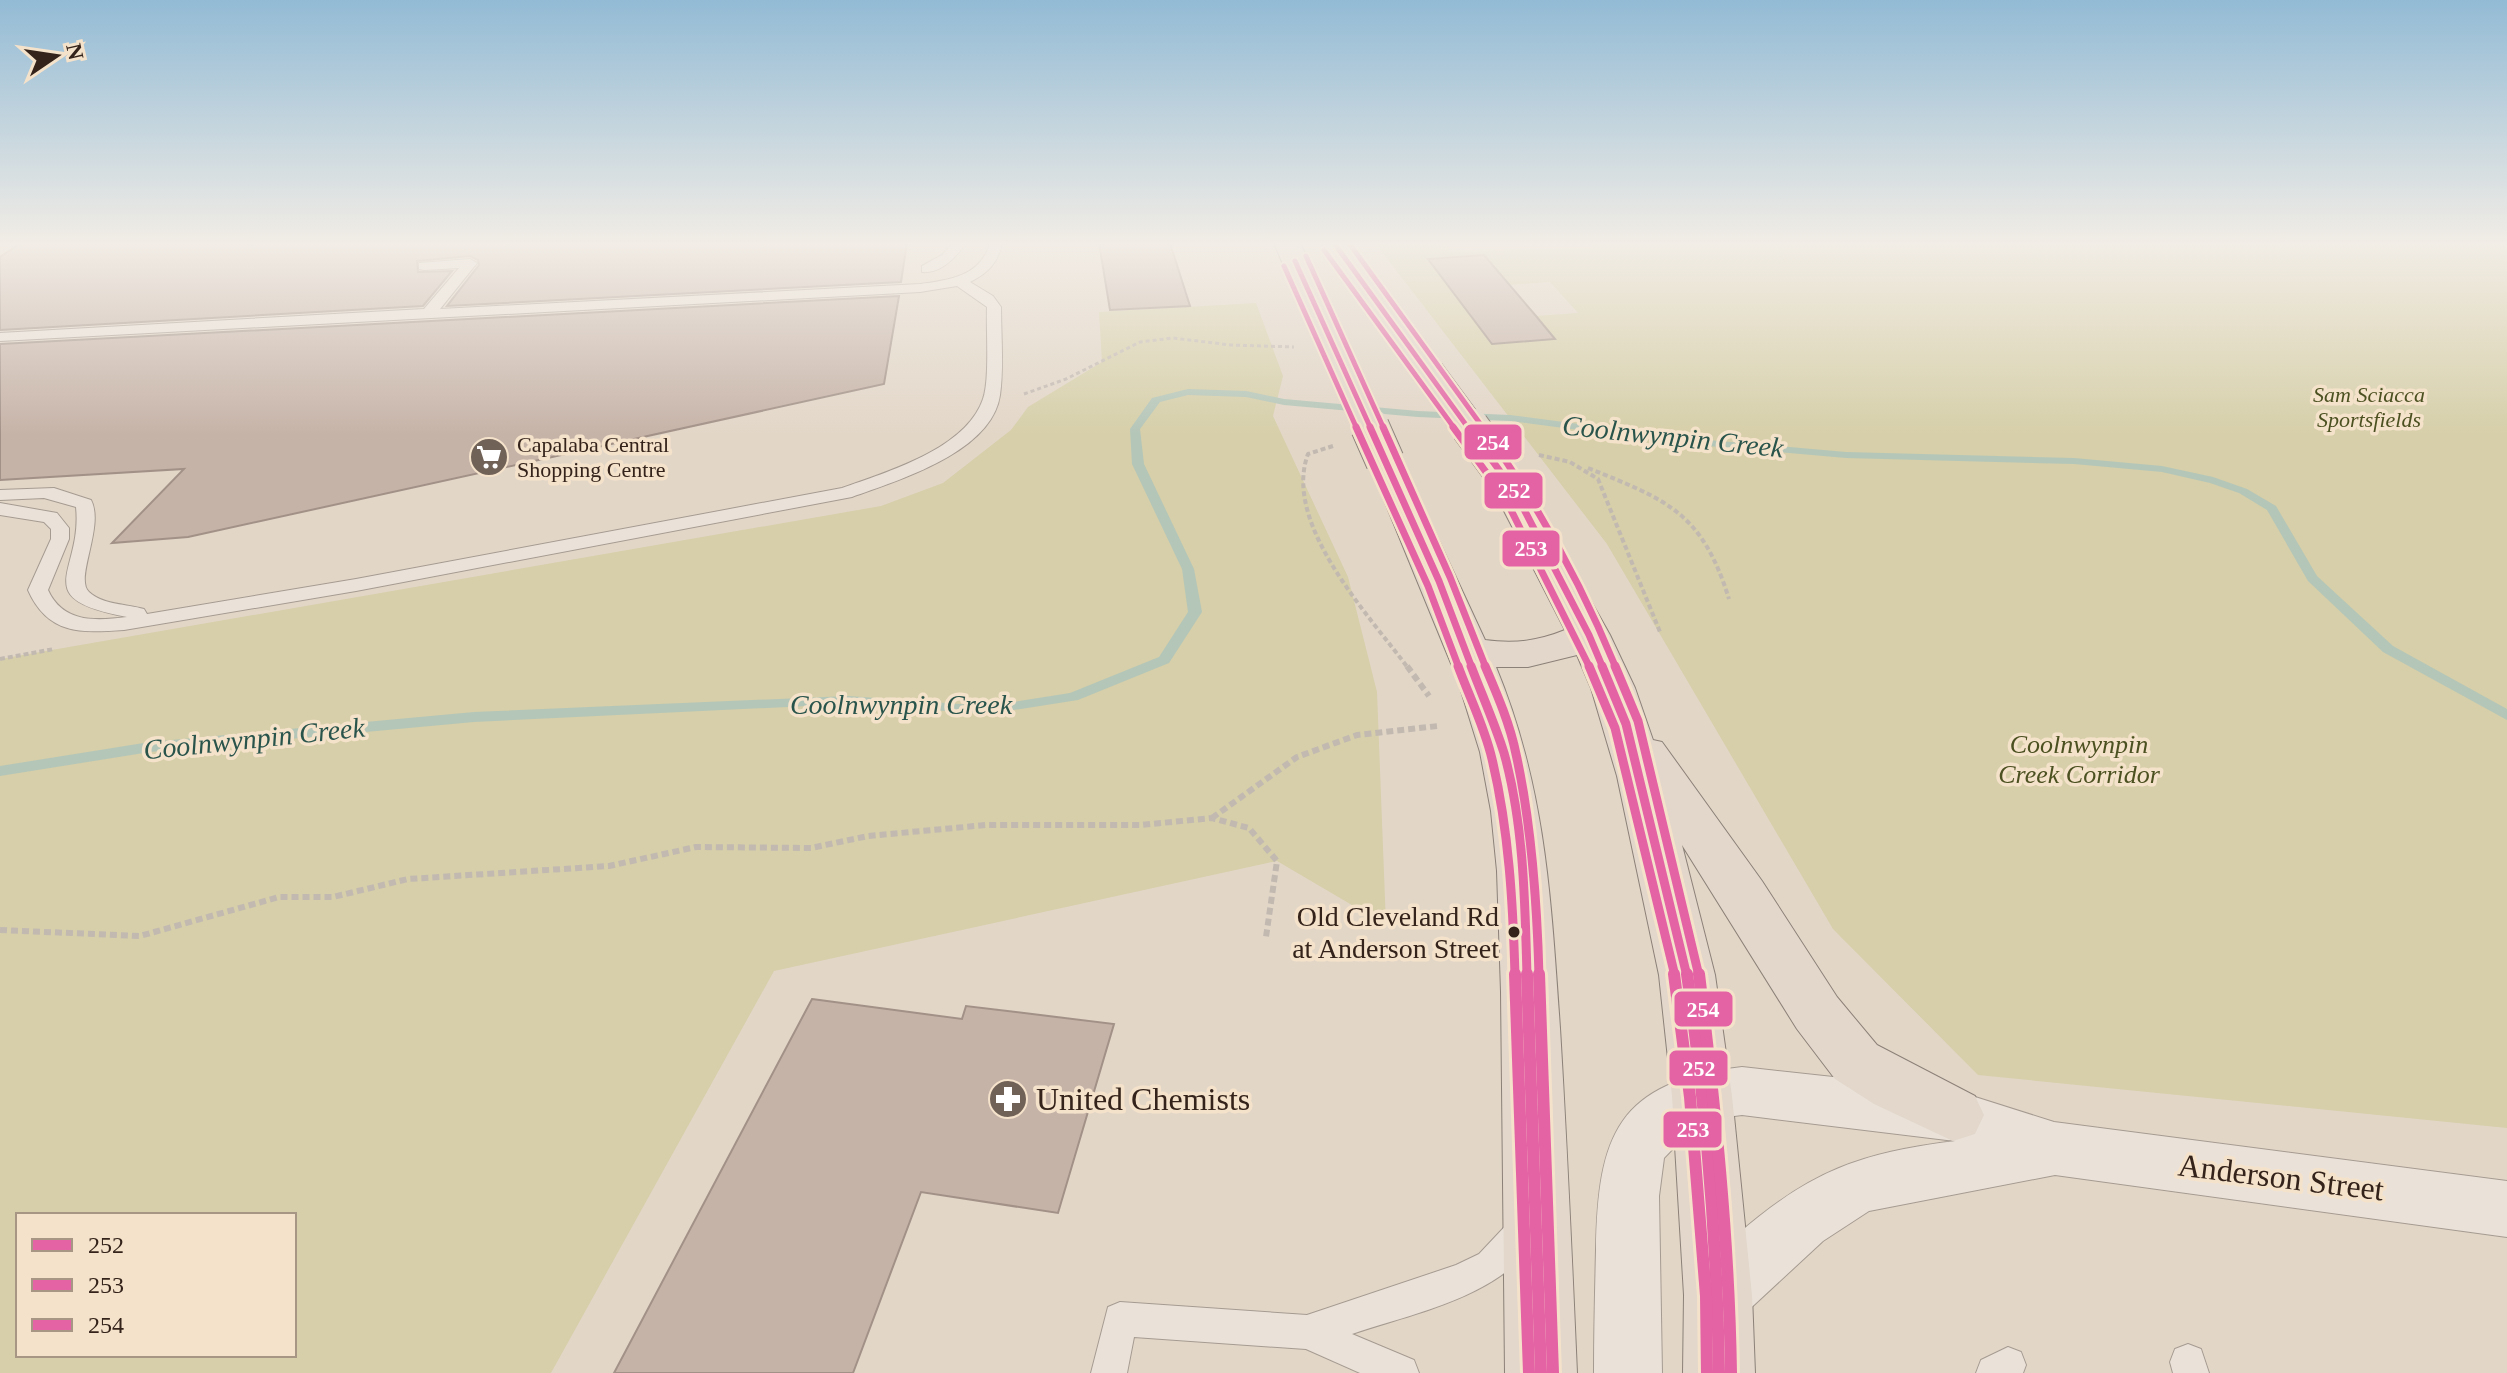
<svg xmlns="http://www.w3.org/2000/svg" width="2507" height="1373" viewBox="0 0 2507 1373" font-family="Georgia,serif">
<style>
.green{fill:#d6cfa9;fill-rule:evenodd}
.lines{fill:none;stroke-linecap:round;stroke-linejoin:round}
.stream{fill:#b4c6b8;fill-rule:evenodd}
.building{fill:#c6b3a8;stroke:#a29187;stroke-width:2}
.lane-casing{stroke:#a69b91;stroke-width:2}
.street-casing{stroke:#a69b91;stroke-width:2}
.primary-casing{stroke:#8c8178;stroke-width:2}
.path-far2{stroke:#c2b9b1;stroke-width:3;stroke-dasharray:4 3;stroke-linecap:butt}
.path-far1{stroke:#c2b9b1;stroke-width:4;stroke-dasharray:5 3;stroke-linecap:butt}
.path{stroke:#c2b9b1;stroke-width:6;stroke-dasharray:7 4;stroke-linecap:butt}
.lane{fill:#eae2d9;fill-rule:evenodd}
.street{fill:#eae2d9;fill-rule:evenodd}
.primary{fill:#e2d7ca;fill-rule:evenodd}
.primary-bridge-far1-casing{stroke:#8c8178;stroke-width:30;stroke-linecap:butt}
.primary-bridge-casing{stroke:#8c8178;stroke-width:40;stroke-linecap:butt}
.primary-bridge-far1{stroke:#e2d7ca;stroke-width:29}
.primary-bridge{stroke:#e2d7ca;stroke-width:38}
.bus-1-far3-casing{stroke:#f5e2cb;stroke-width:9}
.bus-1-far2-casing{stroke:#f5e2cb;stroke-width:12}
.bus-1-far1-casing{stroke:#f5e2cb;stroke-width:15}
.bus-1-casing{stroke:#f5e2cb;stroke-width:18}
.bus-2-far3-casing{stroke:#f5e2cb;stroke-width:9}
.bus-2-far2-casing{stroke:#f5e2cb;stroke-width:12}
.bus-2-far1-casing{stroke:#f5e2cb;stroke-width:15}
.bus-2-casing{stroke:#f5e2cb;stroke-width:18}
.bus-3-far3-casing{stroke:#f5e2cb;stroke-width:9}
.bus-3-far2-casing{stroke:#f5e2cb;stroke-width:12}
.bus-3-far1-casing{stroke:#f5e2cb;stroke-width:15}
.bus-3-casing{stroke:#f5e2cb;stroke-width:18}
.bus-1-far3{stroke:#e463a4;stroke-width:5}
.bus-1-far2{stroke:#e463a4;stroke-width:7}
.bus-1-far1{stroke:#e463a4;stroke-width:9}
.bus-1{stroke:#e463a4;stroke-width:12}
.bus-2-far3{stroke:#e463a4;stroke-width:5}
.bus-2-far2{stroke:#e463a4;stroke-width:7}
.bus-2-far1{stroke:#e463a4;stroke-width:9}
.bus-2{stroke:#e463a4;stroke-width:12}
.bus-3-far3{stroke:#e463a4;stroke-width:5}
.bus-3-far2{stroke:#e463a4;stroke-width:7}
.bus-3-far1{stroke:#e463a4;stroke-width:9}
.bus-3{stroke:#e463a4;stroke-width:12}
.bus-dot{fill:#34231a;stroke:#f5e2cb;stroke-width:3}
.labels{text-anchor:middle;stroke-width:7;stroke-linejoin:round;paint-order:stroke}
.far-park-label{font-size:22px;font-style:italic;fill:#4c5121;stroke:#f5e2cb}
.far-poi-label{font-size:22px;fill:#34231a;stroke:#f5e2cb;text-anchor:start}
.park-label{font-size:26px;font-style:italic;fill:#4c5121;stroke:#f5e2cb}
.water-label{font-size:28px;font-style:italic;fill:#29544b;stroke:#f5e2cb}
.near-bus-label{font-size:28px;fill:#34231a;stroke:#f5e2cb;text-anchor:end}
.near-poi-label{font-size:32px;fill:#34231a;stroke:#f5e2cb;text-anchor:start}
.near-street-label{font-size:32px;fill:#34231a;stroke:#f5e2cb}
.line-badge{stroke:#f5e2cb;stroke-width:3}
.badge-label{font-size:22px;text-anchor:middle;font-weight:bold;fill:#fff}
</style>
<rect width="100%" height="100%" fill="#e2d6c7"/>
<!-- green -->
<path class="green" d="M1375,243H1444L1448,252L1593,248L1590,243H2507V1128L1978,1075L1833,929L1607,544ZM1429,259L1509,285L1550,282L1578,313L1535,316L1554,339L1492,344Z
M1256,303L1283,376L1273,416L1348,577L1377,692L1386,925L1277,861L774,971L551,1373H0V659L881,506L943,483L1011,430L1028,407L1102,362L1099,312ZM18,1215H294V1355H18Z"/>
<g class="lines">
<!-- stream -->
<path class="stream" d="M1188,389L1246,391L1284,399L1418,411L1510,415L1685,438L1846,452L2074,458L2162,466L2213,477L2247,489L2276,506L2317,576L2393,646L2507,709V720L2383,652L2308,581L2267,510L2239,493L2210,483L2162,472L2074,464L1846,458L1685,444L1510,421L1418,417L1284,405L1246,397L1188,395L1160,402L1140,429L1144,464L1194,569L1202,612L1169,663L1078,700L988,714L848,704L474,722L150,752L0,776V766L150,742L474,712L848,696L988,706L1070,693L1159,657L1188,612L1182,569L1132,464L1130,429L1152,398Z"/>
</g>
<!-- building -->
<path class="building" d="M21,243H907L901,282L447,306L479,265L478,260L470,256L417,261L418,272L452,271L423,306L0,330V257Z
M1099,243H1170L1190,306L1110,310Z
M1484,255L1536,316L1555,339L1492,344L1428,259Z
M899,296L884,384L188,537L112,543L184,469L0,480V344Z
M812,999L962,1019L966,1006L1114,1024L1058,1213L921,1192L853,1373H614Z"/>
<g class="lines">
<defs>
<path id="lane" d="M953,243H966C956,257 941,274 922,272V266L942,255Z
M990,243H1002C998,263 988,273 970,282L993,296L1001,307C1001,335 1004,367 1000,395C992,452 899,480 852,497L356,591L124,630C81,633 48,635 28,590L51,539V529L44,522L0,515V503L57,513L69,528V539L48,590C63,623 95,621 127,617C26,598 83,573 76,507L44,498L0,500V490L54,488L91,500C105,526 74,579 89,592C103,605 127,604 144,609L147,614L356,579L842,488C887,472 966,449 983,399C990,379 986,330 987,307L957,286L920,292L0,341V333L424,309L459,268L424,270L419,269V263L470,259L477,263L440,309L920,284C950,280 981,276 990,243Z
M1523,1216L1535,1220L1540,1231C1511,1295 1413,1313 1352,1334L1414,1360L1419,1373H1360L1306,1349L1134,1337L1127,1373H1091L1108,1307L1120,1302L1307,1315L1456,1265L1479,1254L1511,1220Z
M2188,1344L2201,1349L2209,1373H2173L2170,1362L2175,1349Z
M2008,1347L2021,1352L2026,1365L2023,1373H1976L1981,1360Z"/>
<path id="street" d="M1742,1067L1953,1090L2054,1122L2507,1181V1237L2055,1175L1869,1211L1823,1241L1741,1317L1718,1327L1695,1317L1685,1295C1698,1266 1714,1256 1737,1235C1810,1171 1860,1153 1955,1141L1742,1115L1711,1119L1690,1131L1664,1158L1659,1196L1662,1373H1594C1594,1332 1595,1291 1596,1250C1598,1135 1617,1082 1742,1067Z"/>
<path id="primary" d="M1274,243H1300L1361,372L1356,379L1345,381L1334,379L1329,372Z
M1321,243H1347L1441,365L1446,372L1441,379L1430,381L1419,379Z
M1385,451L1397,454L1402,461L1485,640C1515,644 1538,641 1565,630L1482,468L1488,461L1500,457L1512,461L1610,635L1635,688L1653,740L1662,742L1762,881L1837,997L1877,1045L1975,1096L1984,1115L1975,1134L1953,1141L1874,1104L1835,1079L1797,1029L1682,845L1715,975L1732,1096L1752,1295L1755,1373H1683L1684,1295L1672,1096L1659,975L1617,776L1591,688L1577,655L1528,667H1496C1546,788 1551,900 1560,1028C1567,1143 1572,1258 1577,1373H1505L1501,992L1497,871L1491,811L1480,752L1457,678L1368,461L1373,454Z"/>
</defs>
<!-- lane casing -->
<use href="#lane" class="lane-casing"/>
<!-- street casing -->
<use href="#street" class="street-casing"/>
<!-- primary casing -->
<use href="#primary" class="primary-casing"/>
<!-- path-far2 -->
<path class="path-far2" d="M1024,394L1066,379L1140,342L1173,338L1231,345L1294,347"/>
<!-- path-far1 -->
<path class="path-far1" d="M1333,446L1308,454C1282,524 1369,615 1408,668
M1539,455L1570,462L1598,479L1660,632
M1588,468C1667,500 1702,512 1729,599
M0,659L54,649"/>
<!-- path -->
<path class="path" d="M1407,666L1429,696
M1212,818L1297,757L1357,735L1438,726
M0,930L140,936L279,897H333L408,879L609,866L696,847L811,848L868,836L986,825H1141L1212,818L1249,828L1277,861L1266,937"/>
<!-- lane -->
<use href="#lane" class="lane"/>
<!-- street -->
<use href="#street" class="street"/>
<!-- primary -->
<use href="#primary" class="primary"/>
<defs>
<path id="primary-bridge-far1" d="M1345,372L1371,429
M1430,372L1472,429"/>
<path id="primary-bridge" d="M1370,427L1385,461
M1470,427L1500,468"/>
</defs>
<!-- primary-bridge-far1 casing -->
<use href="#primary-bridge-far1" class="primary-bridge-far1-casing"/>
<!-- primary-bridge casing -->
<use href="#primary-bridge" class="primary-bridge-casing"/>
<!-- primary-bridge-far1 -->
<use href="#primary-bridge-far1" class="primary-bridge-far1"/>
<!-- primary-bridge -->
<use href="#primary-bridge" class="primary-bridge"/>
<defs>
<path id="bus-1-far3" d="M1334,243L1469,429
M1295,261L1371,429"/>
<path id="bus-1-far2" d="M1370,427L1439,581L1472,668
M1468,427L1515,492L1589,635L1603,668"/>
<path id="bus-1-far1" d="M1471,666C1482,695 1495,724 1504,753C1524,824 1525,903 1527,976
M1602,666L1626,724L1687,976"/>
<path id="bus-1" d="M1527,974L1541,1373
M1687,974C1706,1106 1717,1240 1719,1373"/>
<path id="bus-2-far3" d="M1324,250L1455,429
M1284,266L1357,429"/>
<path id="bus-2-far2" d="M1356,427L1428,586L1459,668
M1453,427L1505,498L1590,668"/>
<path id="bus-2-far1" d="M1458,666C1469,696 1485,728 1492,759C1509,830 1513,904 1515,976
M1589,666L1615,728L1675,976"/>
<path id="bus-2" d="M1515,974L1529,1373
M1674,974L1690,1097L1706,1296L1707,1373"/>
<path id="bus-3-far3" d="M1349,243L1484,429
M1306,256L1384,429"/>
<path id="bus-3-far2" d="M1383,427L1450,577L1486,668
M1482,427C1536,501 1581,583 1616,668"/>
<path id="bus-3-far1" d="M1485,666C1497,694 1510,724 1516,754C1532,826 1537,902 1539,976
M1615,666L1638,721L1699,976"/>
<path id="bus-3" d="M1539,974L1553,1373
M1699,974C1715,1107 1729,1239 1731,1373"/>
</defs>
<!-- bus-1-far3 casing -->
<use href="#bus-1-far3" class="bus-1-far3-casing"/>
<!-- bus-1-far2 casing -->
<use href="#bus-1-far2" class="bus-1-far2-casing"/>
<!-- bus-1-far1 casing -->
<use href="#bus-1-far1" class="bus-1-far1-casing"/>
<!-- bus-1 casing -->
<use href="#bus-1" class="bus-1-casing"/>
<!-- bus-2-far3 casing -->
<use href="#bus-2-far3" class="bus-2-far3-casing"/>
<!-- bus-2-far2 casing -->
<use href="#bus-2-far2" class="bus-2-far2-casing"/>
<!-- bus-2-far1 casing -->
<use href="#bus-2-far1" class="bus-2-far1-casing"/>
<!-- bus-2 casing -->
<use href="#bus-2" class="bus-2-casing"/>
<!-- bus-3-far3 casing -->
<use href="#bus-3-far3" class="bus-3-far3-casing"/>
<!-- bus-3-far2 casing -->
<use href="#bus-3-far2" class="bus-3-far2-casing"/>
<!-- bus-3-far1 casing -->
<use href="#bus-3-far1" class="bus-3-far1-casing"/>
<!-- bus-3 casing -->
<use href="#bus-3" class="bus-3-casing"/>
<!-- bus-1-far3 -->
<use href="#bus-1-far3" class="bus-1-far3"/>
<!-- bus-1-far2 -->
<use href="#bus-1-far2" class="bus-1-far2"/>
<!-- bus-1-far1 -->
<use href="#bus-1-far1" class="bus-1-far1"/>
<!-- bus-1 -->
<use href="#bus-1" class="bus-1"/>
<!-- bus-2-far3 -->
<use href="#bus-2-far3" class="bus-2-far3"/>
<!-- bus-2-far2 -->
<use href="#bus-2-far2" class="bus-2-far2"/>
<!-- bus-2-far1 -->
<use href="#bus-2-far1" class="bus-2-far1"/>
<!-- bus-2 -->
<use href="#bus-2" class="bus-2"/>
<!-- bus-3-far3 -->
<use href="#bus-3-far3" class="bus-3-far3"/>
<!-- bus-3-far2 -->
<use href="#bus-3-far2" class="bus-3-far2"/>
<!-- bus-3-far1 -->
<use href="#bus-3-far1" class="bus-3-far1"/>
<!-- bus-3 -->
<use href="#bus-3" class="bus-3"/>
</g>
<!-- sky -->
<linearGradient id="sky" x2="0" y2="1"><stop stop-color="#93bbd5"/><stop offset="0.56" stop-color="#f2ede6"/><stop offset="1" stop-color="#f2ede6" stop-opacity="0"/></linearGradient>
<rect width="2507" height="435" fill="url(#sky)"/>
<!-- icons -->
<defs>
<symbol id="supermarket-disc" viewBox="-11 -11 22 22"><circle r="9.5" fill="#716257" stroke="#f5e2cb"/><path d="M-6-5.5h2.5l.6 2H6L4.5 2H-2.5L-4.4-4H-6ZM-1.5 3.2a1.3 1.3 0 1 0 .1 0ZM3 3.2a1.3 1.3 0 1 0 .1 0Z" fill="#fff"/></symbol>
<symbol id="pharmacy-disc" viewBox="-11 -11 22 22"><circle r="9.5" fill="#716257" stroke="#f5e2cb"/><path d="M-2-6h4v4h4v4h-4v4h-4v-4h-4v-4h4Z" fill="#fff"/></symbol>
</defs>
<g fill-rule="evenodd">
<use href="#supermarket-disc" x="467" y="435" width="44" height="44"/>
<use href="#pharmacy-disc" x="986" y="1077" width="44" height="44"/>
</g>
<!-- markers -->
<circle class="bus-dot" cx="1514" cy="932" r="7"/>
<g class="labels">
<!-- far-park labels -->
<g class="far-park-label">
<text x="2369" y="402">Sam Sciacca<tspan x="2369" dy="25">Sportsfields</tspan></text>
</g>
<!-- far-poi labels -->
<g class="far-poi-label">
<text x="517" y="452">Capalaba Central<tspan x="517" dy="25">Shopping Centre</tspan></text>
</g>
<!-- park labels -->
<g class="park-label">
<text x="2079" y="753">Coolnwynpin<tspan x="2079" dy="30">Creek Corridor</tspan></text>
</g>
<!-- water labels -->
<g class="water-label">
<text transform="translate(1673 436) rotate(6)" y="10">Coolnwynpin Creek</text>
<text x="901" y="714">Coolnwynpin Creek</text>
<text transform="translate(254 738) rotate(-6)" y="10">Coolnwynpin Creek</text>
</g>
<!-- near-bus labels -->
<g class="near-bus-label">
<text x="1499" y="926">Old Cleveland Rd<tspan x="1499" dy="32">at Anderson Street</tspan></text>
</g>
<!-- near-poi labels -->
<g class="near-poi-label">
<text x="1036" y="1110">United Chemists</text>
</g>
<!-- near-street labels -->
<g class="near-street-label">
<text transform="translate(2281 1177) rotate(7)" y="11">Anderson Street</text>
</g>
</g>
<g class="line-badge">
<rect x="1463" y="423" width="60" height="38" rx="8" fill="#e463a4"/>
<rect x="1483" y="471" width="61" height="39" rx="8" fill="#e463a4"/>
<rect x="1501" y="529" width="60" height="39" rx="8" fill="#e463a4"/>
<rect x="1673" y="990" width="61" height="38" rx="8" fill="#e463a4"/>
<rect x="1668" y="1049" width="61" height="38" rx="8" fill="#e463a4"/>
<rect x="1662" y="1110" width="61" height="39" rx="8" fill="#e463a4"/>
</g>
<g class="badge-label">
<text x="1493" y="450">254</text>
<text x="1514" y="498">252</text>
<text x="1531" y="556">253</text>
<text x="1703" y="1017">254</text>
<text x="1699" y="1076">252</text>
<text x="1693" y="1137">253</text>
</g>
<!-- legend -->
<rect x="16" y="1213" width="280" height="144" fill="#f5e2cb" stroke="#a89684" stroke-width="2"/>
<rect x="32" y="1239" width="40" height="12" fill="#e463a4" stroke="#a89684" stroke-width="2"/>
<text x="88" y="1253" font-size="24" fill="#34231a">252</text>
<rect x="32" y="1279" width="40" height="12" fill="#e463a4" stroke="#a89684" stroke-width="2"/>
<text x="88" y="1293" font-size="24" fill="#34231a">253</text>
<rect x="32" y="1319" width="40" height="12" fill="#e463a4" stroke="#a89684" stroke-width="2"/>
<text x="88" y="1333" font-size="24" fill="#34231a">254</text>
<!-- north arrow -->
<g transform="translate(56 56) rotate(77)" stroke="#f5e2cb" stroke-width="6" paint-order="stroke">
<path d="M0-6L14 30L0 20L-14 30Z" fill="#34231a"/>
<text y="-12" font-size="22" font-weight="bold" text-anchor="middle" fill="#34231a">N</text>
</g>
</svg>
